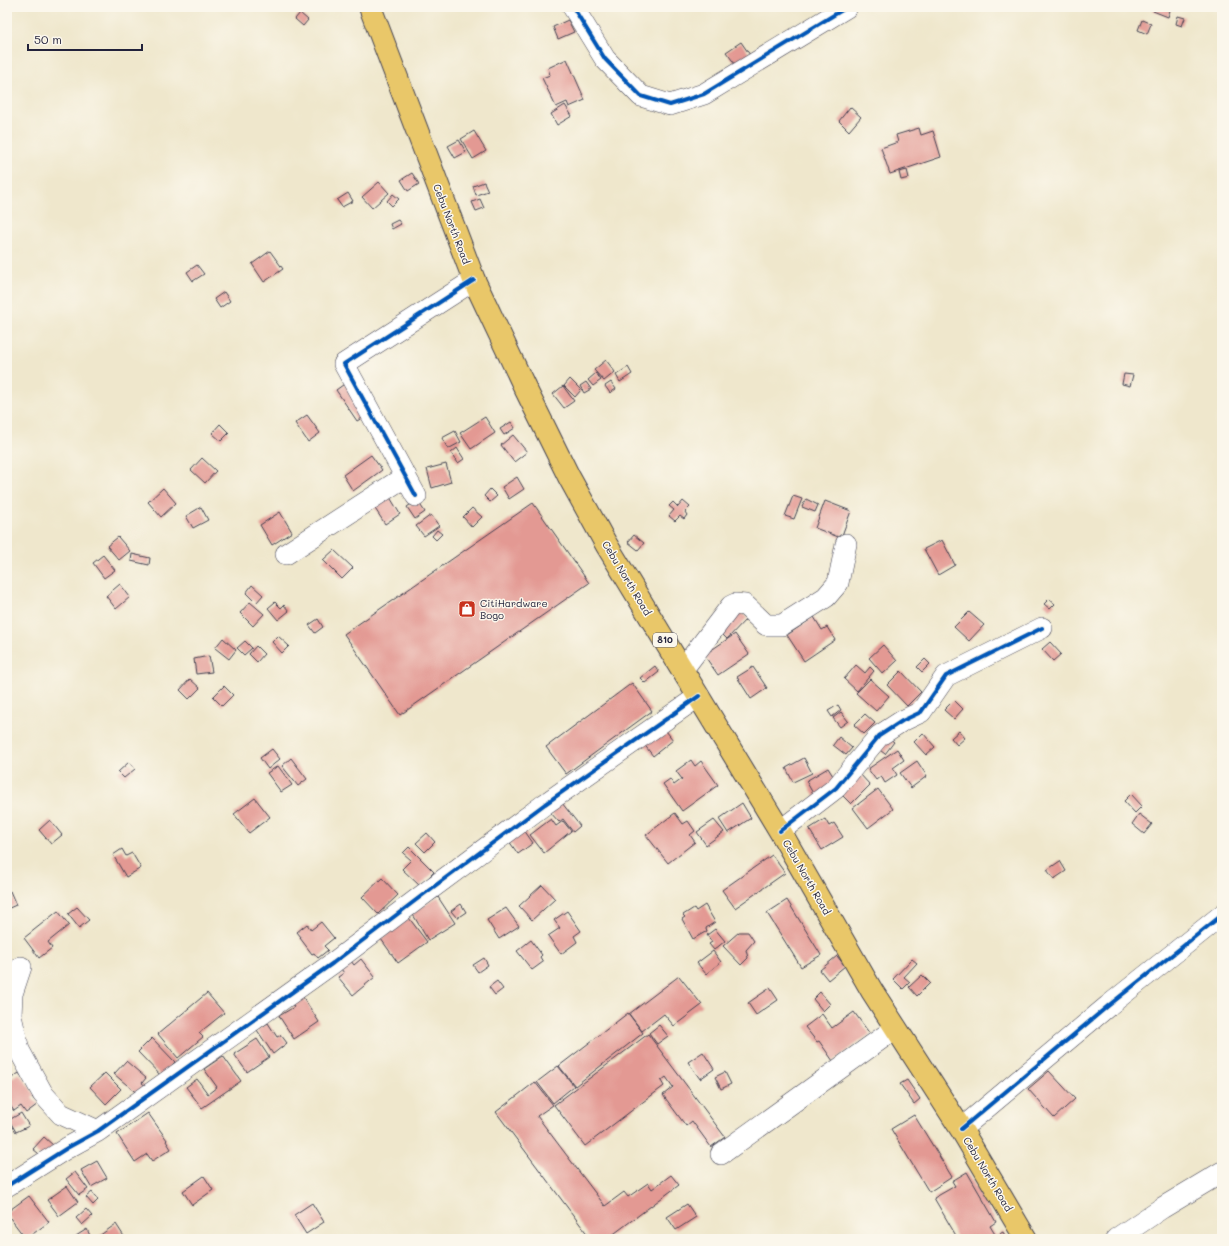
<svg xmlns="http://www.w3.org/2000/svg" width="1229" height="1246" viewBox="0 0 1229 1246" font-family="Mali,sans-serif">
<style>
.building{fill:#e39993}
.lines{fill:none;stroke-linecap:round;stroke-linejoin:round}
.minor-casing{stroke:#414051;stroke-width:22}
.highway-casing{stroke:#414051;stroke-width:24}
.minor{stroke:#fff;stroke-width:21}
.highway{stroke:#e9c769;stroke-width:22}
.cycleway-casing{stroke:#fbf7ec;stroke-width:6}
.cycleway{stroke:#0057b8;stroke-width:4}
.labels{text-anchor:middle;stroke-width:3;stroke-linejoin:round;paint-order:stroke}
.shield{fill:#fbf7ec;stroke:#636270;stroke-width:1}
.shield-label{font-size:9px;font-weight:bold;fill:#22223b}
.street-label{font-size:10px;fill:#22223b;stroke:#fbf7ec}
.poi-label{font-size:10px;fill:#22223b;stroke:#fbf7ec;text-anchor:start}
</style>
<rect width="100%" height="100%" fill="#fbf7ec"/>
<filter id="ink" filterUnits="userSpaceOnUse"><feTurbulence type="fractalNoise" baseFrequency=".025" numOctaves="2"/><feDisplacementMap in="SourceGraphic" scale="8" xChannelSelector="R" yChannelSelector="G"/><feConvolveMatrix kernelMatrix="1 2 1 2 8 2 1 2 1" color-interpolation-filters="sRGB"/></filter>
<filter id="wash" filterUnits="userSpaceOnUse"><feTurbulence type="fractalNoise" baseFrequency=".012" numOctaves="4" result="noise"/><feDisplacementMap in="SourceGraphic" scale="16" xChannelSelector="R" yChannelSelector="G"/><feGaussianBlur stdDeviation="0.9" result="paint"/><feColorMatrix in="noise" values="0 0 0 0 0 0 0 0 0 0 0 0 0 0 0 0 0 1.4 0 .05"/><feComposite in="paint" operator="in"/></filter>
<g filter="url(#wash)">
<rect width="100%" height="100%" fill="#efe7cc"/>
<g id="blocks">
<!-- building -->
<path class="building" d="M1154,7H1171L1168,17L1153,11Z
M300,13L308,20L303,26L295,19Z
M1178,16L1185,18L1182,26L1176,24Z
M568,20L574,32L558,39L553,27Z
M1142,20L1151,24L1147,34L1138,30Z
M741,42L750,55L735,64L726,52Z
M567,59L585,100L569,107L567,102L556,107L542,78L550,75L548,68Z
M565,105L572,116L557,125L551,114Z
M850,107L861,117L849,131L839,121Z
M919,128L921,135L933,131L941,157L890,174L881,148L898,142L896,135Z
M474,131L486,151L473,159L461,139Z
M459,140L466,152L455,158L448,146Z
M907,170L909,178L901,180L899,172Z
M412,173L419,184L408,191L401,180Z
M379,182L389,193L372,208L362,197Z
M484,182L488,191L476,195L473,186Z
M348,193L353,201L342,207L337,200Z
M393,194L399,199L392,206L387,201Z
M480,199L484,208L476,211L472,202Z
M398,220L401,224L392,229L390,224Z
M270,251L283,269L264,282L252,264Z
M197,265L204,274L193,281L187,272Z
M224,292L230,301L220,308L214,299Z
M606,360L615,372L604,381L594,370Z
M628,367L632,374L620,382L616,375Z
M596,373L601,380L593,386L588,380Z
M1124,374L1133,375L1130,386L1122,384Z
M570,379L581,390L575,397L564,386Z
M347,382L369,414L357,421L336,390Z
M586,382L591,389L584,393L580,386Z
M611,382L616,389L610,393L605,386Z
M563,386L574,401L564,408L553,394Z
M307,415L320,433L308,442L295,423Z
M485,417L495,433L471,449L460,433Z
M511,422L515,428L504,435L500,429Z
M220,424L229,433L221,441L212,433Z
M455,431L461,442L448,449L442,438Z
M513,435L527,452L514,462L501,445Z
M457,448L464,459L458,463L451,453Z
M371,455L382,470L353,491L343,475Z
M202,458L216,471L205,483L191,470Z
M446,464L451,482L432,488L427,469Z
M517,477L524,489L509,499L502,487Z
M163,488L176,503L161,517L148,502Z
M490,489L497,496L490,502L484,496Z
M388,494L400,514L385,524L372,504Z
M793,496L802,499L794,519L785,516Z
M806,499L818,505L815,512L802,507Z
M417,500L425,512L415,519L407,507Z
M683,501L690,507L685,512L687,515L684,519L680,516L675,521L669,516L674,510L669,506L673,502L678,507Z
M825,501L851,511L841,538L815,528Z
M533,503L589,583L400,715L344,634Z
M201,507L208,520L193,528L186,516Z
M472,508L482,517L472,527L463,517Z
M280,512L292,532L272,545L260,525Z
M431,515L439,526L424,536L416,526Z
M437,530L442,534L436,540L432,536Z
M634,535L644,543L638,550L628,542Z
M118,537L130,551L119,560L107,546Z
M942,540L955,565L938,575L924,549Z
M334,550L353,568L342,579L323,560Z
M132,554L150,558L149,565L131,561Z
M103,555L115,570L104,578L93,563Z
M120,584L130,597L116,609L106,596Z
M252,585L263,595L256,603L246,593Z
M1049,599L1055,604L1050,609L1044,604Z
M250,602L264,614L253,626L240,613Z
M275,602L281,608L284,605L289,611L278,620L268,608Z
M738,610L747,618L727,639L719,631Z
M969,612L984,625L969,641L954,627Z
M814,617L822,630L827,627L835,640L804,661L787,635Z
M318,619L323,627L315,633L309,625Z
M735,634L749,654L718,675L704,655Z
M278,636L289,646L282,653L272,642Z
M223,638L236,650L229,659L215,648Z
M245,641L252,648L244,655L237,648Z
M1050,642L1061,654L1053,661L1042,649Z
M883,645L897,661L883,674L869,658Z
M256,646L264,654L257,662L249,654Z
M209,656L212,672L196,674L194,659Z
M925,659L930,664L922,672L917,667Z
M856,665L865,673L870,667L874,671L857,691L844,679Z
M655,666L659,672L645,683L640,678Z
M753,667L767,688L751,699L737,677Z
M901,671L921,692L907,706L887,685Z
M190,679L200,688L189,699L180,690Z
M870,679L889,696L876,711L856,693Z
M632,683L652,711L566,774L546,747Z
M224,686L233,695L222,706L213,697Z
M954,700L963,709L954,719L944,710Z
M838,705L841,710L832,717L828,711Z
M841,712L848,721L840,727L833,718Z
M865,714L875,723L864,734L854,725Z
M663,727L673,740L653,756L643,743Z
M959,731L965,738L957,745L951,738Z
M923,733L935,747L926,755L914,742Z
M885,735L894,742L885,754L876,747Z
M839,737L852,748L846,755L833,745Z
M272,749L280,759L268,769L260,758Z
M897,749L904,760L893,768L897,775L885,783L881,776L876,780L868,769Z
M291,758L307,779L298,786L282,766Z
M804,758L812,773L793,782L786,768Z
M691,760L695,766L701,761L718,785L682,811L663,784L670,779L674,785L682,779L676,771Z
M917,761L927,776L911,788L900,773Z
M129,762L135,769L124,778L118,772Z
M278,766L292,785L281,792L267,773Z
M828,768L838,784L815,797L806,781Z
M859,773L870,785L851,804L840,793Z
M878,789L893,809L868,828L853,808Z
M1131,794L1142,806L1135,813L1124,801Z
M255,798L270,817L249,833L234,814Z
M562,803L580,826L573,832L563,819L559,822L550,812Z
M742,803L751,818L728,833L719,819Z
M675,813L683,824L688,821L695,831L690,835L695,842L668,863L646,835Z
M1139,814L1152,824L1144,834L1132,824Z
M551,819L556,826L563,821L571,831L544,853L530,835Z
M825,819L829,826L834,823L843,837L822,850L809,829Z
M50,820L62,835L51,844L39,830Z
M714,820L724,832L706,845L697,832Z
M524,830L533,843L518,854L509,841Z
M427,833L435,842L425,852L416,843Z
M409,847L434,872L420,886L402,869L411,860L403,853Z
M122,849L126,856L132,853L141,868L126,877L113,855Z
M772,855L785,873L735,908L722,890Z
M1060,861L1066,871L1054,879L1047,870Z
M382,878L398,895L378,914L362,897Z
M542,885L555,899L532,920L519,906Z
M10,891L16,905L7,909V892Z
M438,897L455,923L428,940L412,913Z
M787,900L821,955L801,967L767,913Z
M461,904L466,912L457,918L451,911Z
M705,905L715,922L706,928L707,931L693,939L682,919L685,917L683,915L694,908L696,911Z
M77,907L89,920L79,928L68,914Z
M506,908L519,926L499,939L487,920Z
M58,911L69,925L48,942L52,948L39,958L24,938Z
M567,911L581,931L574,936L577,942L561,954L548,936L560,928L554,920Z
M409,918L427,942L398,963L381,939Z
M321,922L334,938L324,946L328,950L318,958L314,953L312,954L300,938L301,937L297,932L307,924L311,930Z
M715,929L725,941L714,950L709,944L712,942L707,935Z
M739,932H748L754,941L746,950L748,958L741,965L723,946Z
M531,940L542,955L540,957L543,962L532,970L517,951Z
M713,951L721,962L706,974L697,963Z
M837,956L845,966L828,980L820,970Z
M484,958L488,965L478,972L473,965Z
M361,959L375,977L353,995L338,977L344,973L341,969L351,961L354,965Z
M912,959L917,963L904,977L910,982L903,989L893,979Z
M922,975L930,983L917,996L909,987Z
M679,976L702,1005L674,1026L664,1014L642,1031L629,1014Z
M497,981L503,989L495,995L489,987Z
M770,988L778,1000L756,1015L748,1003Z
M820,992L830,1004L823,1011L813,999Z
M207,993L224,1013L199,1033L203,1037L178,1058L158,1034Z
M301,994L319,1022L294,1039L279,1016L294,1007L290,1001Z
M854,1012L870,1034L833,1061L819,1041L817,1042L805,1027L822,1014L832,1028Z
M628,1013L643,1033L575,1086L559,1066Z
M268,1023L277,1037L281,1035L287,1043L273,1054L257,1030Z
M659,1025L668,1036L657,1044L649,1033Z
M648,1034L725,1137L711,1147L692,1121L686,1126L663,1095L673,1087L666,1077L661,1081L664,1086L585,1146L554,1105Z
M152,1038L175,1062L168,1069L164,1079L138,1052Z
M257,1039L269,1057L247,1072L234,1054Z
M703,1052L714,1069L700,1079L688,1062Z
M223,1056L241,1081L202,1108L186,1087L197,1079L208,1094L217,1087L204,1069Z
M126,1061L146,1078L142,1083L147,1087L140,1096L114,1074Z
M558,1066L574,1086L553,1103L537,1082Z
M1049,1071L1075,1099L1054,1118L1028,1089Z
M725,1072L731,1084L721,1089L715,1077Z
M19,1073L35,1095L32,1097L38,1104L26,1113L21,1106L14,1111L7,1101V1081Z
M105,1073L121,1089L106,1104L90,1087Z
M907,1080L920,1099L914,1104L900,1084Z
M535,1082L553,1105L537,1116L605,1206L624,1192L628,1197L648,1183L652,1189L671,1175L679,1185L607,1239H591L496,1112Z
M21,1113L29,1126L16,1132L9,1120Z
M148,1113L167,1140L166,1141L171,1149L152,1161L147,1154L135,1162L117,1134Z
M914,1115L952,1177L929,1192L891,1129Z
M44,1137L54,1146L44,1158L33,1149Z
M97,1161L107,1178L91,1187L81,1170Z
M75,1172L88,1189L79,1195L66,1179Z
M967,1172L996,1222L990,1226L996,1236L1003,1232L1007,1239H958L934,1198L955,1186L952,1181Z
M204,1176L213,1190L192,1205L183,1191Z
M67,1186L78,1202L59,1216L47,1200Z
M92,1192L98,1200L93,1205L86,1197Z
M29,1196L49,1222L26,1239L7,1214V1212Z
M312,1203L324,1222L306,1234L294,1215Z
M687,1204L696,1217L676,1230L667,1217Z
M86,1209L92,1216L82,1225L76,1218Z
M116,1224L125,1238L123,1239H101L99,1236Z
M87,1229L91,1238L89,1239H78L76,1236Z"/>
</g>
</g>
<g filter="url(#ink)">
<use href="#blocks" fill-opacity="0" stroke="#414051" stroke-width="1"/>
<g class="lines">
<defs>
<path id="minor" d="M573,7L605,59L641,96L670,105L704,94L847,7
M416,496L344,364L474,280
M286,554L406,476
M683,669L731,606L735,604L745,605L766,625H782L826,597L838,583L846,544
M780,831L836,788L879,736L902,721L921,712L946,676L1042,628
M21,967L12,994L11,1016L19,1050L43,1094L61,1114L98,1131
M961,1129L1108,1006L1222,915
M721,1154L896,1028
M7,1186L67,1148L98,1131L333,963L424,894L545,804L699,696
M1116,1239L1162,1208L1222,1172"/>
<path id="highway" d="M370,7L474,280L526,390L569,477L606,544L780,831L872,991L961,1129L1026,1239"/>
</defs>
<!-- minor casing -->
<use href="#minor" class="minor-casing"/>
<!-- highway casing -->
<use href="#highway" class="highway-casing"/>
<!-- minor -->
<use href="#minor" class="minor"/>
<!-- highway -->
<use href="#highway" class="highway"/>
<defs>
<path id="cycleway" d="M573,7L605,59L641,96L670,105L704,94L847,7
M416,496L344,364L474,280
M780,831L836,788L879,736L902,721L921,712L946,676L1042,628
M961,1129L1108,1006L1222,915
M7,1186L67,1148L98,1131L333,963L424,894L545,804L699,696"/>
</defs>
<!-- cycleway casing -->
<use href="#cycleway" class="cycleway-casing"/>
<!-- cycleway -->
<use href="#cycleway" class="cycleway"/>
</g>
</g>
<!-- icons -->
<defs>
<symbol id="shop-square" viewBox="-11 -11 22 22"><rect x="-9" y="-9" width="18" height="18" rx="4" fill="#c8321e" stroke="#fbf7ec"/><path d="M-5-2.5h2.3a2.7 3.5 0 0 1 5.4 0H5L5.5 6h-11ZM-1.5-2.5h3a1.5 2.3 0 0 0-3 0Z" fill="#fff"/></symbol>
</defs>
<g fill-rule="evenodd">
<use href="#shop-square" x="457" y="599" width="20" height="20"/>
</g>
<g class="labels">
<!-- shield labels -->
<rect class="shield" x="653" y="633" width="24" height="14" rx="3"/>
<g class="shield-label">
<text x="665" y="643">810</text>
</g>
<!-- street labels -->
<g class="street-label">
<text transform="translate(452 224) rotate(69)" y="4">Cebu North Road</text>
<text transform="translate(627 578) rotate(59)" y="4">Cebu North Road</text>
<text transform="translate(807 877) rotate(60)" y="4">Cebu North Road</text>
<text transform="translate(988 1174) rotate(59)" y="4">Cebu North Road</text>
</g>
<!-- poi labels -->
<g class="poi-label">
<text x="480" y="607">CitiHardware<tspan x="480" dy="12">Bogo</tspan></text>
</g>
</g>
<!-- margin -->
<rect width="1229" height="1246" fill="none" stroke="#fbf7ec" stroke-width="24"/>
<!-- scale -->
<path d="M28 44v6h114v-6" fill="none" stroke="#22223b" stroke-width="2"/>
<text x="34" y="44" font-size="12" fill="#22223b" stroke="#fbf7ec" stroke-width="3" paint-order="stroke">50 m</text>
</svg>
